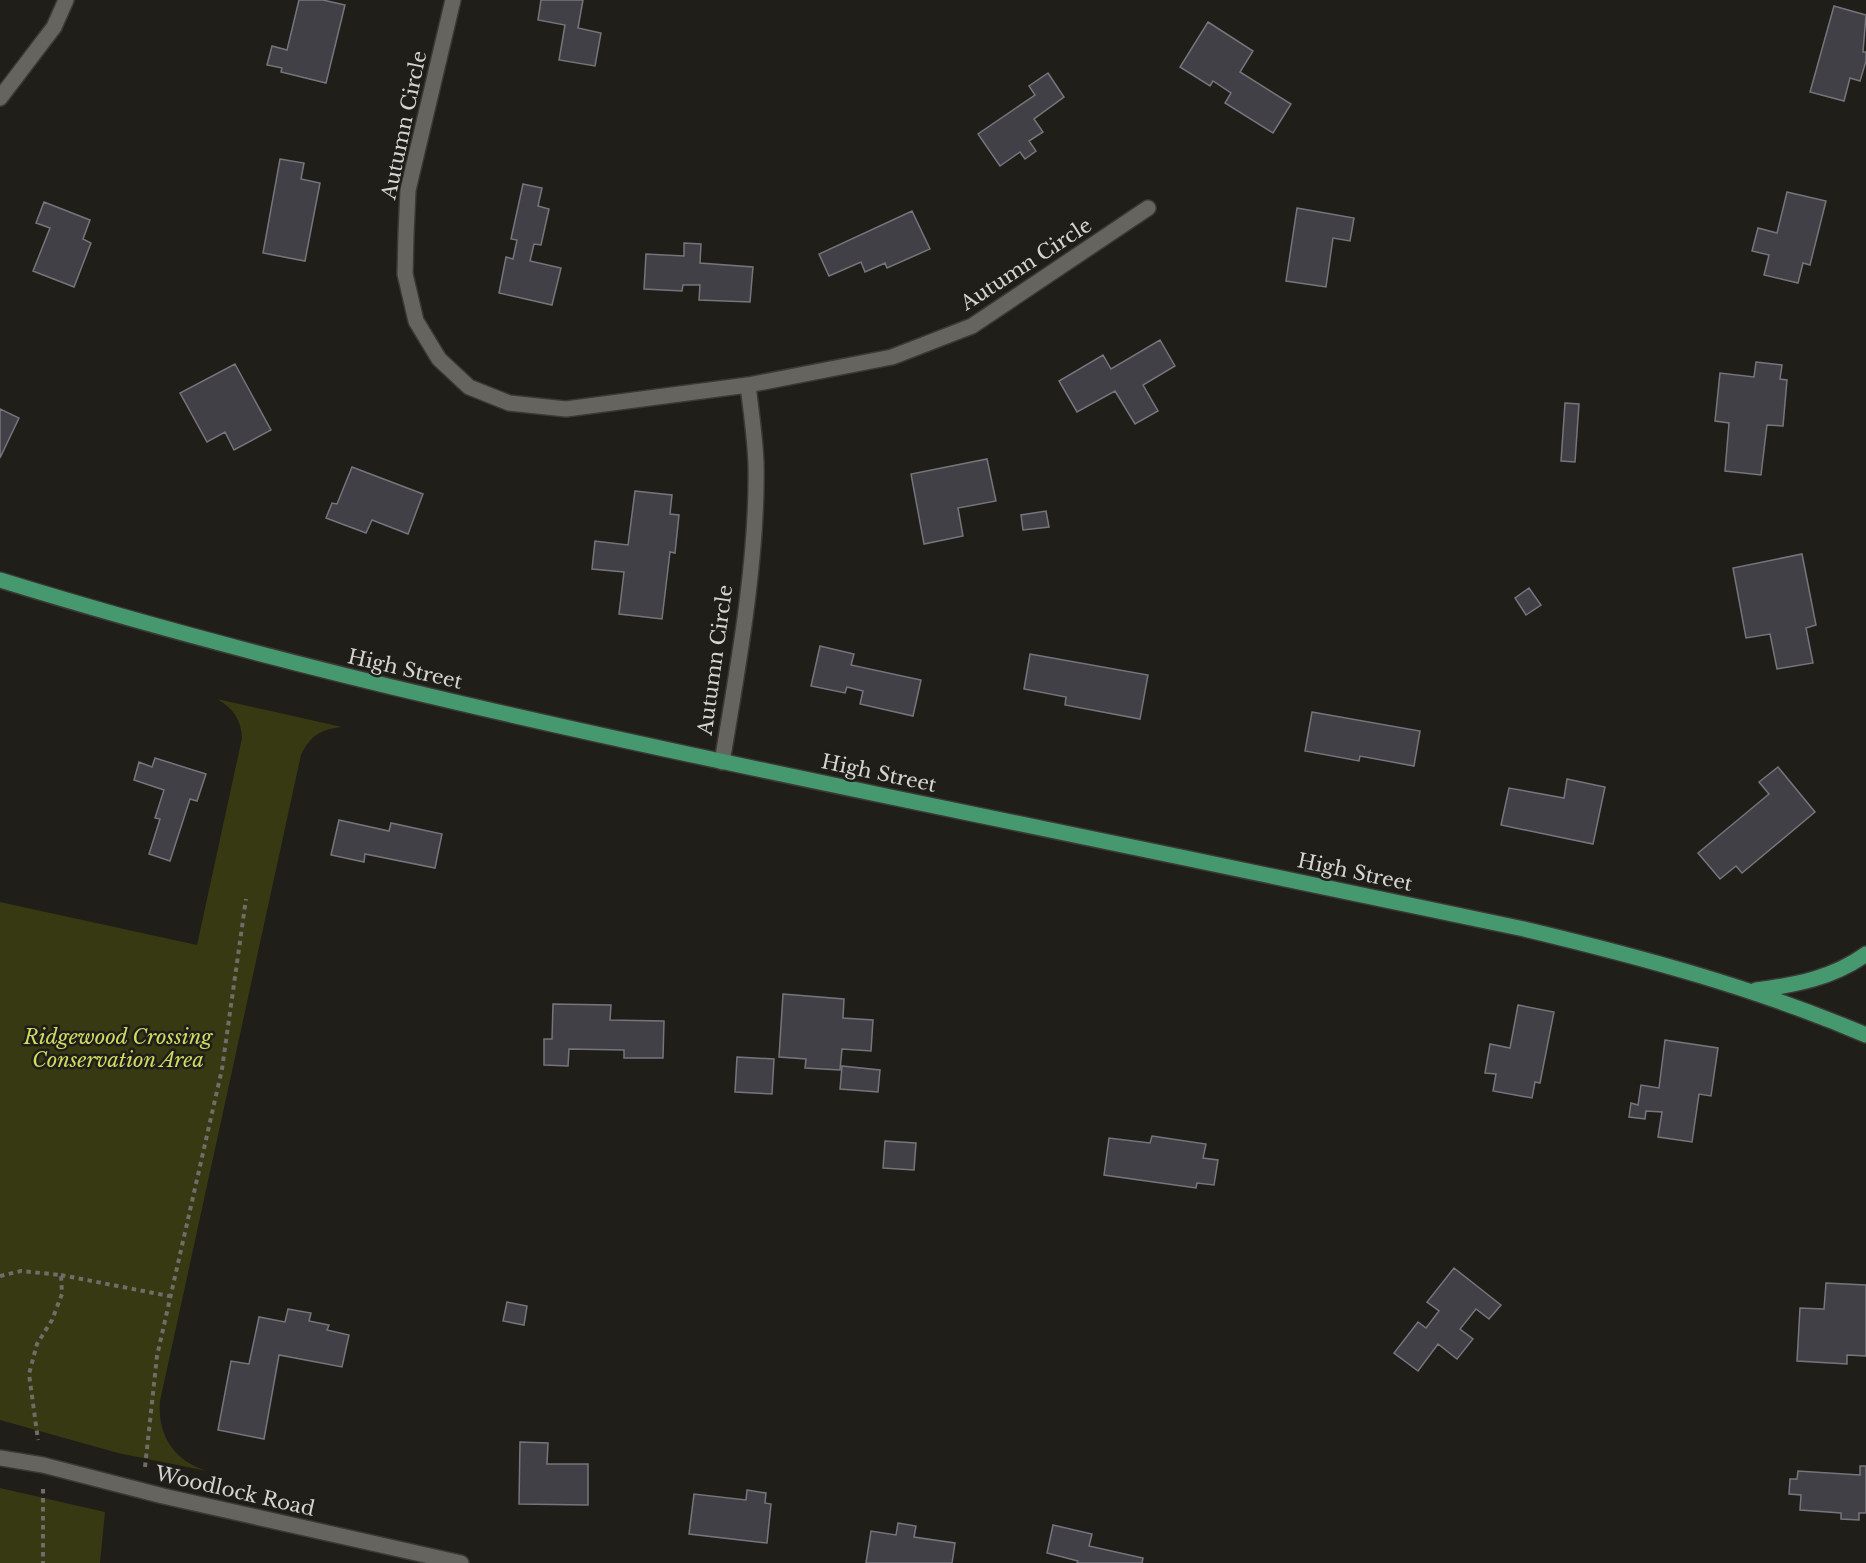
<svg xmlns="http://www.w3.org/2000/svg" width="1866" height="1563" viewBox="0 0 1866 1563" font-family="'Libre Baskerville',serif">
<style>
.green{fill:#363912}
.building{fill:#414046;stroke:#76757c;stroke-width:1.5}
.lines{fill:none;stroke-linecap:round;stroke-linejoin:round}
.minor-casing{stroke:#3a3935;stroke-width:18}
.major-casing{stroke:#3a3935;stroke-width:18}
.path{stroke:#6e6d68;stroke-width:4;stroke-dasharray:4.5 4.5;stroke-linecap:butt}
.minor{stroke:#66645e;stroke-width:15}
.major{stroke:#46996e;stroke-width:15}
.labels{text-anchor:middle;stroke-width:5;stroke-linejoin:round;paint-order:stroke}
.street-label{font-size:20px;fill:#d5d4d0;stroke:#1f1e18}
.park-label{font-size:20px;font-style:italic;fill:#d1db60;stroke:#1f1e18}
</style>
<rect width="100%" height="100%" fill="#1f1e18"/>
<!-- green -->
<path class="green" d="M217,699L342,727C321,729 310,736 301,755L160,1401C157,1435 174,1461 207,1471L118,1453L0,1420V902L197,945L242,738C241,719 233,708 217,699Z
M0,1488L105,1512L100,1563H0Z"/>
<!-- building -->
<path class="building" d="M299,0H323L345,5L326,83L281,72L282,68L267,65L272,46L287,50Z
M541,0H583L578,28L601,33L595,66L559,60L565,25L538,20Z
M1834,6L1866,15L1863,52H1866V61L1860,81L1850,78L1844,101L1810,92Z
M1208,22L1253,51L1240,72L1291,104L1273,133L1225,103L1231,93L1213,81L1210,86L1180,67Z
M1048,73L1064,97L1034,119L1043,132L1029,141L1036,151L1025,159L1020,152L1000,166L978,134L1035,95L1029,86Z
M280,159L304,163L301,179L320,183L305,261L263,253Z
M523,184L542,188L538,206L549,209L541,245L534,244L530,261L561,268L552,305L499,293L506,257L513,259L517,240L511,239Z
M1787,192L1826,201L1810,265L1803,263L1798,283L1764,275L1769,255L1752,251L1758,228L1777,233Z
M44,202L90,220L83,239L91,243L74,287L33,271L50,228L36,223Z
M1297,208L1354,218L1350,241L1333,238L1326,287L1286,281Z
M912,211L930,249L887,268L885,263L865,272L861,262L829,276L819,254Z
M684,243L701,244L700,263L753,267L750,302L699,300L700,285H683L682,291L644,289L646,254L684,256Z
M1160,340L1175,366L1143,385L1158,411L1135,424L1115,391L1077,412L1059,381L1103,355L1111,369Z
M1756,362L1782,365L1780,379L1787,380L1783,426L1767,425L1761,475L1725,471L1729,423L1715,421L1720,373L1754,377Z
M235,364L271,430L234,450L225,432L207,442L180,393Z
M1565,403L1579,404L1575,462L1561,461Z
M0,409L19,418L0,458Z
M987,459L996,501L958,508L963,536L924,544L911,474Z
M352,467L423,494L408,534L372,520L366,533L326,518L332,503L337,504Z
M635,491L672,495L670,514L679,515L675,553L670,552L662,619L619,614L624,572L592,569L595,541L628,545Z
M1046,511L1049,527L1023,530L1021,515Z
M1802,554L1816,625L1806,628L1813,663L1777,669L1770,634L1746,638L1733,568Z
M1529,588L1541,605L1526,615L1515,598Z
M820,646L854,654L851,665L921,680L913,716L860,704L863,691L847,687L845,693L811,686Z
M1030,654L1148,675L1140,719L1065,705L1066,697L1024,689Z
M1312,712L1420,731L1414,766L1360,756L1359,761L1305,751Z
M155,758L206,774L197,801L190,799L170,861L149,854L160,819L155,818L164,790L134,780L139,762L152,767Z
M1778,767L1815,812L1742,873L1736,866L1720,879L1698,853L1769,794L1759,782Z
M1567,779L1605,787L1593,844L1501,825L1509,788L1564,798Z
M339,820L389,831L391,823L442,834L435,868L365,854L364,862L331,855Z
M783,994L844,999L843,1018L873,1020L871,1051L842,1049L840,1070L805,1068L806,1059L779,1057Z
M553,1004L611,1005L610,1020L664,1021L663,1058H624V1050L569,1049L568,1066L544,1065V1039H552Z
M1518,1005L1554,1012L1540,1083L1535,1082L1532,1098L1493,1091L1496,1074L1485,1073L1490,1044L1510,1048Z
M1665,1040L1718,1048L1711,1096L1699,1094L1692,1142L1658,1137L1662,1112L1646,1111L1645,1119L1629,1117L1631,1103L1638,1105L1641,1085L1659,1088Z
M737,1057L774,1059L772,1094L735,1092Z
M842,1066L880,1070L878,1092L840,1089Z
M1152,1136L1206,1144L1203,1158L1218,1160L1214,1185L1197,1183L1196,1188L1104,1175L1109,1138L1150,1143Z
M885,1141L916,1143L914,1170L883,1168Z
M1454,1268L1501,1305L1489,1319L1476,1309L1460,1329L1473,1339L1457,1359L1438,1344L1418,1371L1394,1353L1418,1322L1426,1328L1439,1311L1427,1302Z
M1826,1283L1866,1285V1356L1847,1355V1364L1797,1361L1800,1308L1824,1309Z
M507,1302L527,1306L524,1325L503,1321Z
M288,1309L311,1313L309,1321L329,1325L327,1330L349,1335L342,1367L279,1355L264,1439L218,1430L231,1361L249,1364L259,1317L285,1322Z
M520,1442L548,1443L547,1464H588V1505L519,1504Z
M1860,1466H1866V1513H1859V1520L1841,1519V1513L1800,1510L1801,1495L1789,1494L1790,1479H1797L1798,1471L1860,1475Z
M747,1490L766,1493L765,1503L771,1504L767,1543L689,1534L694,1494L746,1500Z
M898,1523L916,1526L914,1537L955,1543L952,1563H866L871,1531L896,1535Z
M1053,1525L1092,1534L1089,1546L1143,1558L1142,1563H1077L1078,1561L1047,1553Z"/>
<g class="lines">
<defs>
<path id="minor" d="M453,0L408,190L406,234L405,274L416,321L439,359L469,387L509,403L566,409L748,385C751,411 755,437 756,463C758,558 738,667 722,762
M0,98L54,27L66,0
M748,385L892,357L972,326L1148,208
M0,1458L43,1465L163,1496L461,1563"/>
<path id="major" d="M0,580C291,670 588,734 886,796C1099,840 1311,884 1524,929C1641,957 1756,988 1866,1035
M1756,990C1795,985 1833,978 1866,954"/>
</defs>
<!-- minor casing -->
<use href="#minor" class="minor-casing"/>
<!-- major casing -->
<use href="#major" class="major-casing"/>
<!-- path -->
<path class="path" d="M61,1275L169,1296
M0,1276L21,1271L61,1275L62,1294L52,1320L37,1344L29,1374L38,1440
M145,1467L157,1356L222,1069L246,899
M43,1489V1563"/>
<!-- minor -->
<use href="#minor" class="minor"/>
<!-- major -->
<use href="#major" class="major"/>
</g>
<g class="labels">
<!-- street labels -->
<g class="street-label">
<text transform="translate(404 125) rotate(-78)" y="7">Autumn Circle</text>
<text transform="translate(1026 264) rotate(-33)" y="7">Autumn Circle</text>
<text transform="translate(715 660) rotate(-82)" y="7">Autumn Circle</text>
<text transform="translate(405 669) rotate(13)" y="7">High Street</text>
<text transform="translate(879 773) rotate(12)" y="7">High Street</text>
<text transform="translate(1355 872) rotate(12)" y="7">High Street</text>
<text transform="translate(235 1491) rotate(13)" y="7">Woodlock Road</text>
</g>
<!-- park labels -->
<g class="park-label">
<text x="118" y="1044">Ridgewood Crossing<tspan x="118" dy="23">Conservation Area</tspan></text>
</g>
</g>
</svg>
